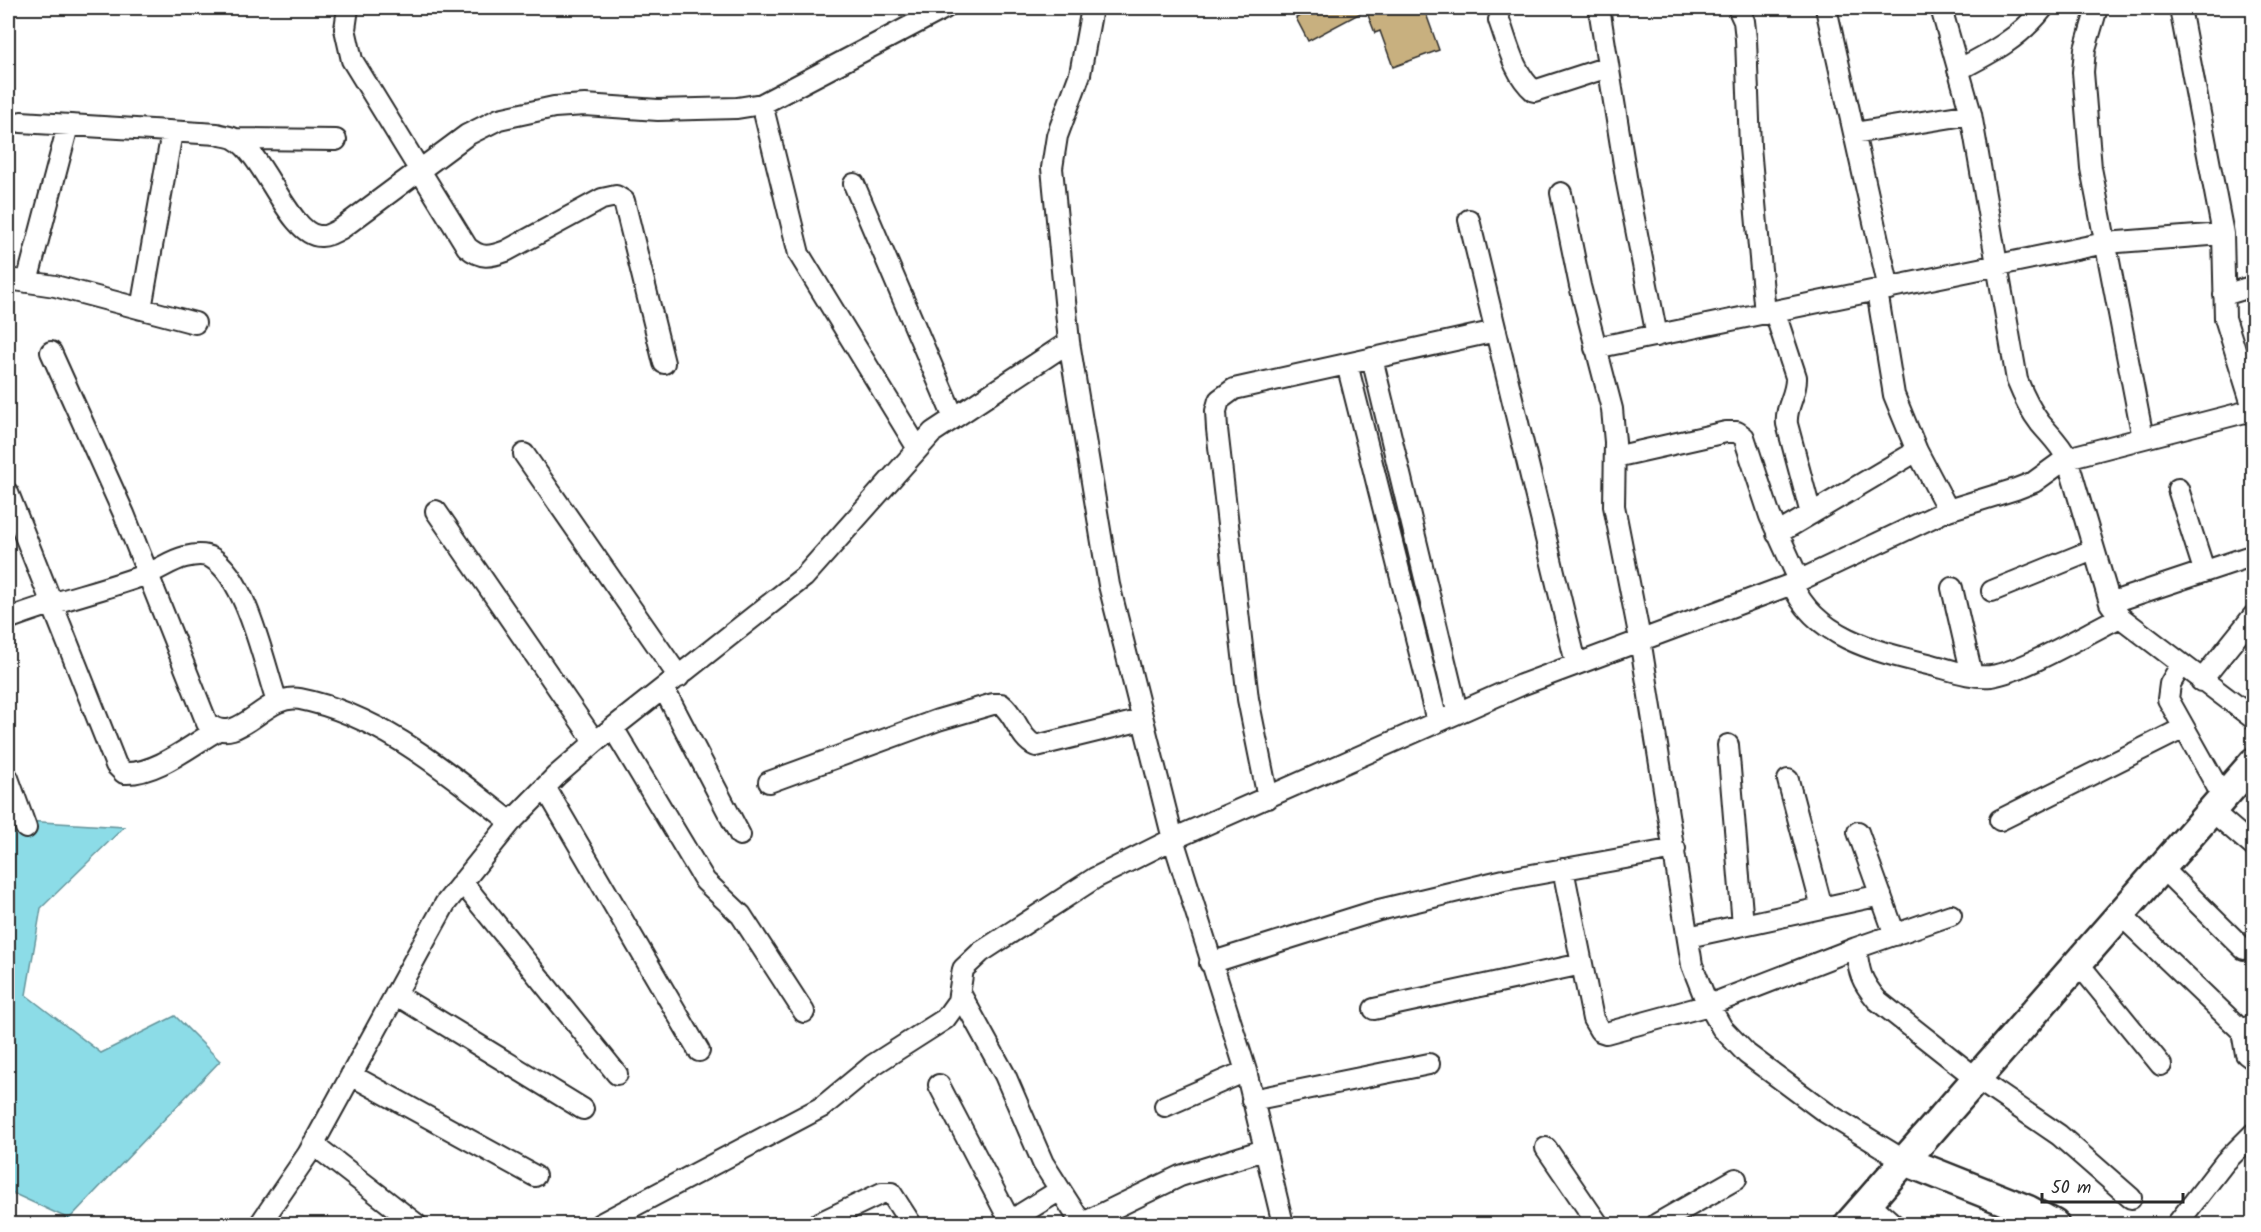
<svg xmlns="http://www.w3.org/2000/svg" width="2261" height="1232" viewBox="0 0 2261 1232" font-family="Kalam,sans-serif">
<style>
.water{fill:#8cdce7;stroke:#65959c;stroke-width:1.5}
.building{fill:#c8b07f;stroke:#2b2b2b;stroke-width:1.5}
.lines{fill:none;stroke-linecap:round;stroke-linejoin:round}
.street-casing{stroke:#2b2b2b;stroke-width:24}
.secondary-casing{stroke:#2b2b2b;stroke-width:33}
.street{stroke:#fff;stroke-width:20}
.secondary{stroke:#fff;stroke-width:28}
</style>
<rect width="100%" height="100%" fill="#fff"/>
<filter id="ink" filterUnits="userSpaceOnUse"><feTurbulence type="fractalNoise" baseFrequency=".0167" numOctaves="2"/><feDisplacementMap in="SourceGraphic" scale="12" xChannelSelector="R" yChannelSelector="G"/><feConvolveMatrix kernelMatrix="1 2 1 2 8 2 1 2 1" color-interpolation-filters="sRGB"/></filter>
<g filter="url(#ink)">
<!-- water -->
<path class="water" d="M8,820L124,827L41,908L26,995L101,1053L175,1016L220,1061L69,1219L8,1191Z"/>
<!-- building -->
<path class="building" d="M1315,8H1424L1439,50L1393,67L1380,31L1375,33L1366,10L1308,41L1296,18Z"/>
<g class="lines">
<defs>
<path id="street" d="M348,8L345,29L352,60L467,247C481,259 490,257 506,251L602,199L616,196L624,201L664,363
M1092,8L1080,74L1057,136L1052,168L1069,342L1109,585L1173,839L1246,1071L1283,1224
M1599,8L1627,183L1657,336
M1738,8L1744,21L1746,39L1750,147L1765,314
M1826,8L1889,289
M1941,8L1971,114L2017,380C2023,395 2030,410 2040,423C2050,435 2060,444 2067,458L2110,603L2120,617L2254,719
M2097,8L2085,49L2083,72L2091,168L2143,438
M2180,8L2223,234L2225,318L2254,411
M1499,20C1508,45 1514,74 1534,91L1608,67
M1958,70C1991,53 2020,38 2043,8
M762,104L799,254L917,447
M21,122L217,134C222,136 230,136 235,139C264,154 290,236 320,236C327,237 336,231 342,228L467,135L499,119L554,107L585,105L658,110L737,108L762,104L945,8
M1854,133L1971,114
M235,139L336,140
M854,184L954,418
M1561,193L1580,286L1612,409L1615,442L1614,506L1640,639L1692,965L1705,998L1722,1028L1747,1054L1825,1112L1905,1161
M1469,220L1576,663
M8,279L55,286L195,323
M27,282L68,126
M1877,291L1894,395L1917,451L1948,510
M2224,295L2254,286
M141,309L172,132
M1775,313L1796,377C1797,395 1785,406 1787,424L1811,514
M1595,348L2105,243L2223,234
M51,352L124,514L207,723C239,750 264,692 300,699C381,715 448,773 511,822
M1372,358L1457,711
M1347,364L1437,721
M524,454L679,677
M1615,457L1726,432H1737L1744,437L1770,516L1799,580
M2178,489L2204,570
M8,493L116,765L124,773C155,775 190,746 216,731
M436,511L595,742
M1777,534L1917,451
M1792,584C1816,639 1879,652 1932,665C1951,670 1972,678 1991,676C2025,671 2087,633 2120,617
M1952,588L1972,675
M1992,591L2093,550
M2110,603L2254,555
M8,619C53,601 102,591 147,574C160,569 172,560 185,557C193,555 204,553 212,558C247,579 264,664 277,702
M2181,665L2170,684L2168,699L2223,797
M2201,681L2254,615
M664,689L740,835
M613,728L705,881L741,915L804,1012
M1728,745L1743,925
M8,778L26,828
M1788,780L1822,908
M769,782L938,720L993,704H1001C1016,715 1019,738 1036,746L1142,720
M545,787L699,1051
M1268,798L1248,699L1217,429L1216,411L1219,400L1234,389L1496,331
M2212,811L2254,847
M2000,820L2184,728
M1858,832L1895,935
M2162,868L2244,949
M1563,869L1593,1019L1600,1031L1606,1033L1709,1005L1856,948
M462,882L617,1074
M1951,915L1856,948C1859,973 1861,981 1877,1000L1977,1079L2059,1135L2131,1198
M2121,915L2242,1031L2254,1024
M1688,937L1881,895
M1210,963L1379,910L1504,880L1675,849
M2078,963L2161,1065
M960,993L1005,1075L1043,1163L1082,1224
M395,994L583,1109
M1374,1009L1582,964
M2242,1031L2246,1054L2254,1060
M351,1075L535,1176
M939,1085L1010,1221
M1252,1100L1429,1064
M1165,1106L1246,1071
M313,1144L416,1224
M1546,1148L1598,1224
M1868,1202L1893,1224
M260,1224L308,1154L445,904L511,822L556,776L595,742L804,577L933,432L1069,342
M600,1224L822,1107L873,1065L945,1019L958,1001L963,969L981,952L1095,878L1173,839L1521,685L1792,584L1948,510L2016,489L2034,482L2067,458L2253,410
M817,1224L882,1193H891L911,1224
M1005,1224L1060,1190
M1081,1224L1180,1176L1264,1150
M1657,1224L1736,1179
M2177,1224L2225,1162L2254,1133"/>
<path id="secondary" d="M1905,1161L2028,1210L2054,1224
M1849,1224L2254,762"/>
</defs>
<!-- street casing -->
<use href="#street" class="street-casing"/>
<!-- secondary casing -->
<use href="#secondary" class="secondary-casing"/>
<!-- street -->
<use href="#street" class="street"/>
<!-- secondary -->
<use href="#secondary" class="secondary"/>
</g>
</g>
<!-- margin -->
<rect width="2261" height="1232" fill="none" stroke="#fff" stroke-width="30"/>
<rect x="15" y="15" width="2231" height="1202" fill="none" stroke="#2b2b2b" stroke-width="2" filter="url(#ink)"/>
<!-- scale -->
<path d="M2042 1193v9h141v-9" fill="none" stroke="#2b2b2b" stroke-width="3"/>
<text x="2051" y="1193" font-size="18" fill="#2b2b2b" stroke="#ffffff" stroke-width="4.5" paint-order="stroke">50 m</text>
</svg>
